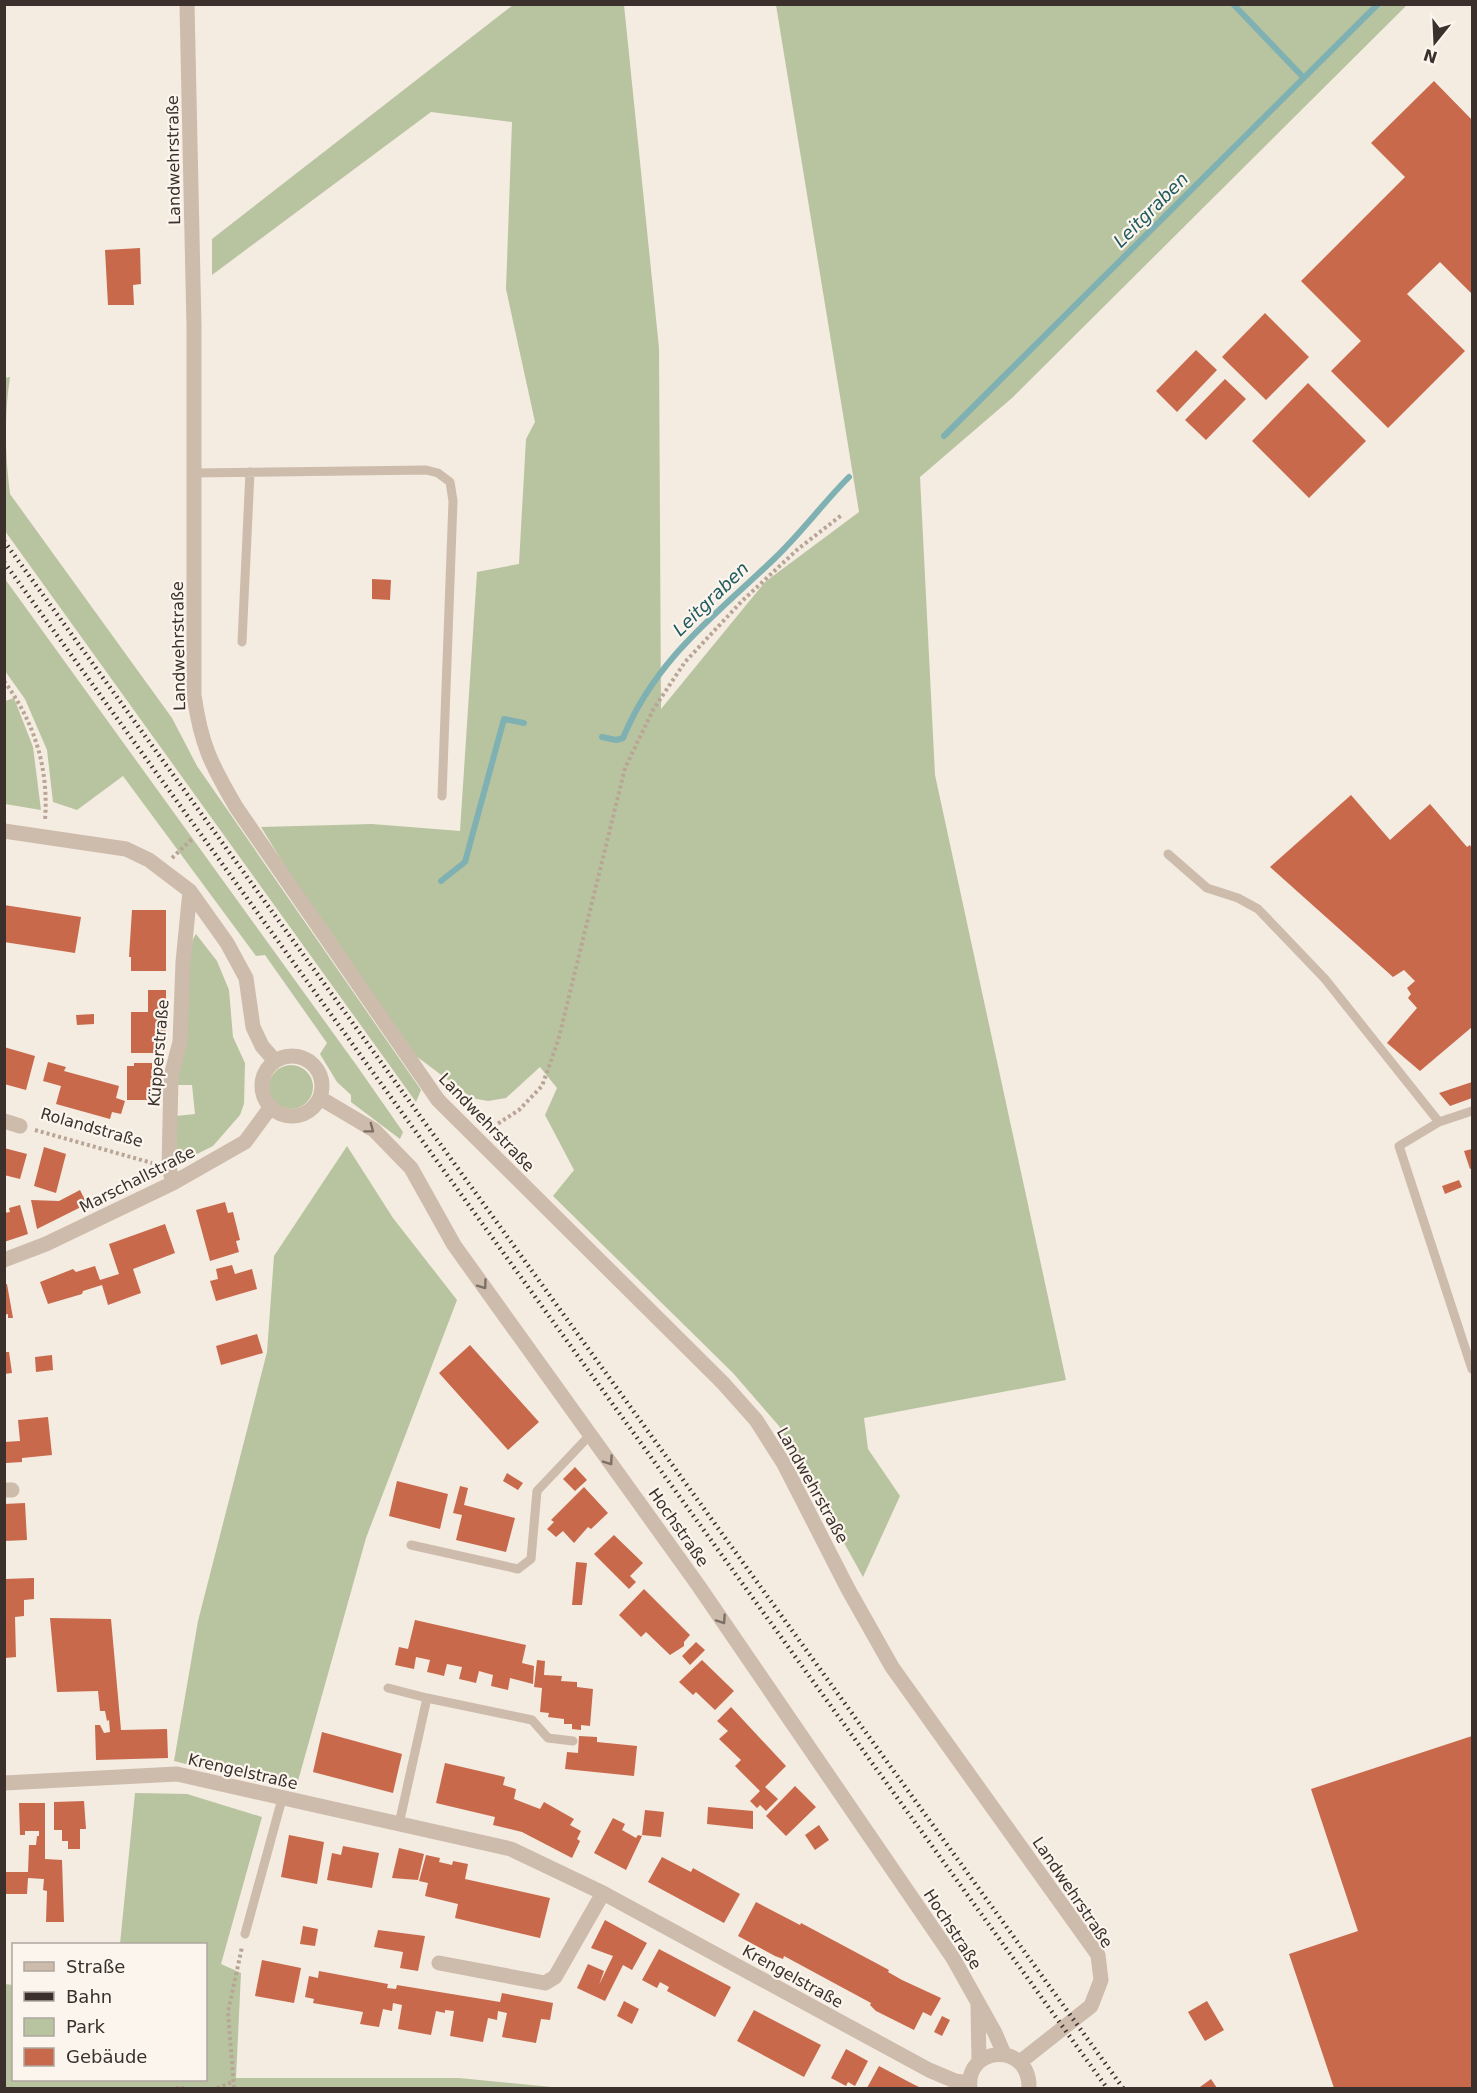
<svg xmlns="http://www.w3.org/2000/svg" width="1477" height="2093" viewBox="0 0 1477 2093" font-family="'DejaVu Sans',sans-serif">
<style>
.green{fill:#b8c4a0}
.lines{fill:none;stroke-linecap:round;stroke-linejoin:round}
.stream{stroke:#7fb0b2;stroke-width:6}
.building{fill:#c8694b}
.path{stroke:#b9a596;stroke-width:4;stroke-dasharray:3 3;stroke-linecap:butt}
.lane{stroke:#cdbbac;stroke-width:9}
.street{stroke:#cdbbac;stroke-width:15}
.rail{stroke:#3b302b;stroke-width:4.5;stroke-dasharray:1.5 4.5;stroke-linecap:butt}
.oneway{stroke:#7d6f65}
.labels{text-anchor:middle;stroke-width:4.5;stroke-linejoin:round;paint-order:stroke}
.street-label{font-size:16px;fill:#3b302b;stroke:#fbf5ee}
.water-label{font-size:18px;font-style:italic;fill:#1f5a5e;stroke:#fbf5ee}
</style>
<rect width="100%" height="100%" fill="#f4ebe1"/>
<!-- green -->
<path class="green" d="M513,5H624L659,348L661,709L765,582L859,512L776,5H1407L1012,398L920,477L935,775L1066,1380L864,1418L868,1449L900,1496L863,1577L779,1426L733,1373L553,1196L574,1170L545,1115L557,1088L540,1067L506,1098L488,1101L472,1098L416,1056L301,892L261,827L372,824L460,831L477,572L519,564L526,439L535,422L506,289L512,122L431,112L212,275V239Z
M10,377C4,416 5,455 10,494L172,718L197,766L421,1090L416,1102L5,531L4,378Z
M5,579L357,1066L403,1132L400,1139L351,1102V1095L337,1082L320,1054L327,1043L265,955L256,956L123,776L77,810L53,802L47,750L25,699L5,671Z
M14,698L33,747L41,810L5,804V701Z
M196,934L217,961L229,990L233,1037L245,1063L244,1104L240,1115L213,1146L181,1162L176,1148V1116L195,1114L192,1085H177C179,1055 181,954 196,934Z
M269 1087a22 22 0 1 1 44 0a22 22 0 1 1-44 0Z
M347,1146L393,1218L457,1300L366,1538L298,1781L257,1782L174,1761L198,1621L267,1352L274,1256Z
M135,1793L187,1794L262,1817L221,1964L241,1973L236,2078H459L562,2088H5V1984L13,1985L14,2080H206V1944H120Z"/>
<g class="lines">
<!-- stream -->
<path class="stream" d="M1233,4L1304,78
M944,436L1378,4
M602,737L616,740L623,738C656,658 716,615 775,558C802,532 823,503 849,477
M441,881L465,862L504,719L524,723"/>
</g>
<!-- building -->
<path class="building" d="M1434,81L1472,120V294L1440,262L1407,294L1465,351L1388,428L1331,371L1361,341L1301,281L1405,177L1371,143Z
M140,248L141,284L133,285L134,305H108L105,250Z
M1265,313L1309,357L1266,400L1222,357Z
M1196,350L1217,370L1177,412L1156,391Z
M1225,379L1246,399L1206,440L1185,420Z
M1308,383L1366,441L1309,498L1252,441Z
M372,579L391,580L390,600L372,599Z
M1351,795L1390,840L1430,804L1467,847L1470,845L1472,849V1027L1420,1071L1387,1043L1417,1008L1408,998L1411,994L1407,988L1415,981L1404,970L1393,977L1270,867Z
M4,905L81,917L75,953L4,942Z
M132,910H166V971H131V957H129Z
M148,990H166V1040H158V1053H131V1012H148Z
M94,1014V1024L77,1025L76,1015Z
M4,1047L35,1056L26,1090L4,1084Z
M48,1062L66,1067L64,1071L119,1086L116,1098L125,1101L121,1114L112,1112L110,1119L56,1104L61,1086L43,1081Z
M134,1063H152V1100H127V1066H134Z
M1472,1082V1098L1450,1106L1439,1093Z
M44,1147L66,1154L56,1193L34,1186Z
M4,1148L27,1154L20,1179L4,1175Z
M1472,1149V1168L1470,1169L1464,1151Z
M1459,1180L1462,1187L1445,1194L1442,1186Z
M80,1190L87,1204L37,1229L31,1200L59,1201Z
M225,1202L228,1213L233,1212L240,1240L236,1241L239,1252L210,1261L196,1210Z
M20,1205L28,1234L4,1242V1213L10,1212L9,1208Z
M165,1224L175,1253L133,1269L141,1293L108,1305L102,1285L83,1291L82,1294L48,1304L40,1282L73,1269L76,1272L95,1266L100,1280L119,1274L109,1244Z
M232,1265L235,1274L252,1269L257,1289L216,1301L210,1281L218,1279L216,1269Z
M4,1284H7L13,1318H8V1314L4,1315Z
M257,1334L263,1353L221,1365L216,1346Z
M470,1345L539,1422L508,1450L439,1373Z
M4,1352H9L12,1373L4,1374Z
M52,1355L53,1370L36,1372L35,1357Z
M48,1417L52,1455L22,1458V1462L6,1463L4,1442L20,1441L18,1420Z
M575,1467L587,1480L575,1491L563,1479Z
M507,1473L523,1483L518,1490L503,1481Z
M397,1481L448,1494L440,1529L389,1516Z
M460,1486L468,1488L464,1505L515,1518L506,1552L456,1540L462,1515L453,1513Z
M584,1487L608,1513L591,1529L588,1527L574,1543L563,1531L556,1537L547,1529L554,1522L551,1520Z
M25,1503L27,1540L4,1541V1504Z
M614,1535L643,1563L630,1576L636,1582L629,1589L594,1554Z
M576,1562L587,1563L582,1605H572Z
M34,1578V1599L24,1600V1616L15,1617L16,1657L5,1658V1579Z
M644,1589L690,1635L684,1642V1646L670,1655L646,1632L641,1637L619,1615Z
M50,1618L111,1619L121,1730L167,1729L168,1758L96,1760L95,1725H100L104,1733L110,1732L109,1720L107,1721L105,1711H100L98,1691L57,1692Z
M415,1620L526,1645L522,1663L534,1666L533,1684L510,1678L508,1690L491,1686L493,1675L479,1671L476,1683L468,1681L459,1679L462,1667L447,1664L444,1676L436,1674L427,1672L430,1660L416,1657L414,1669L395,1665L399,1647L408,1649Z
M696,1642L705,1650L690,1665L682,1656Z
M537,1660L545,1661L544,1675L562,1676L561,1681L577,1682V1687L593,1689L590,1726L581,1725V1730L572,1729V1724H564V1719L548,1717L549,1713L540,1712L542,1688L534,1687Z
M702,1660L734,1691L715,1710L696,1692L693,1695L679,1682Z
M731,1707L786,1766L765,1787L778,1799L766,1811L760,1805L757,1808L750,1801L760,1791L735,1766L741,1760L719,1739L728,1731L717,1721Z
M322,1732L402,1754L393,1793L313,1772Z
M579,1736L597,1737V1742L637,1746L634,1776L565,1769L567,1752L578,1753Z
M1472,1736V2088H1334L1289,1954L1358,1931L1311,1789Z
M445,1763L505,1777L503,1785L516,1789L514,1799L540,1809L544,1802L574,1819L570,1825L581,1831L577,1839L580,1841L572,1858L522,1832L493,1825L495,1817L436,1803Z
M795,1786L816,1807L786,1836L766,1816Z
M84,1801L86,1829H80V1849H68V1841H62V1830H54V1802Z
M19,1803H45V1859L62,1860L64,1922H46L47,1891L43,1890L44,1879L28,1878L27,1894H4V1872H28L29,1845H36L37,1836H39V1831H25V1835H20Z
M708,1807L753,1811V1829L707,1824Z
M645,1810L664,1812L661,1837L642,1835Z
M613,1818L625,1824L622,1830L636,1838L638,1835L642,1836L626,1870L594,1853Z
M819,1825L829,1840L815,1850L805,1835Z
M289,1835L324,1842L317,1884L281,1877Z
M343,1846L379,1853L372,1888L327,1880L332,1853L341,1855Z
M399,1848L424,1854L418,1880L392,1878Z
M426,1855L440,1858L439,1862L452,1865L453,1861L468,1864L465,1879L550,1898L540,1938L455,1918L458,1904L425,1896L428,1883L419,1881Z
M662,1857L691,1872L693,1868L740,1894L724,1923L648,1882Z
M756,1902L800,1925L801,1923L889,1970L888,1972L902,1980L941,1998L931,2016L923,2012L914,2030L876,2011L870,2005L871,2003L784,1956L783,1959L775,1956L738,1936Z
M605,1920L647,1943L632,1970L623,1965L605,2001L577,1988L588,1964L604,1971L599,1985L613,1956L591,1948Z
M303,1926L318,1929L315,1946L300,1944Z
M378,1930L425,1936L418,1971L400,1968L403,1952L374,1947Z
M659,1949L731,1987L715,2017L667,1991L669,1987L660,1982L657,1988L642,1980Z
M262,1960L301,1968L294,2003L255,1996Z
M319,1971L388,1984L387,1988L396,1989L397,1985L500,2002L502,1993L553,2003L550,2020L541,2019L536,2043L502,2037L507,2013L498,2011L497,2020L488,2018L483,2042L450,2036L454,2011L445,2010V2013L436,2011L431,2035L398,2029L402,2005L393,2003L392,2011L383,2009L379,2027L360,2024L363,2012L313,2003L314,1999L305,1997L309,1976L318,1978Z
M624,2001L639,2009L632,2024L617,2016Z
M1207,2001L1224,2030L1205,2041L1188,2012Z
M754,2010L821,2045L804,2077L737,2041Z
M942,2016L950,2020L942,2036L934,2032Z
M846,2049L868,2061L855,2086L848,2082L846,2086L831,2078Z
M879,2066L909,2082L921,2088H867Z
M1211,2079L1217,2088H1201L1200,2087Z"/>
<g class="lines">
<!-- path -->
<path class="path" d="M4,681C35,723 49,769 45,820
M172,858L193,838
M35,1130L152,1163
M488,1130L519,1110L542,1086L558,1041L625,768L653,710L685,662L742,601L798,549L843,514
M176,2088H184
M217,2088L232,2082
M234,2088L228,2012L242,1947"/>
<!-- lane -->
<path class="lane" d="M194,473L426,470L438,473L450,482L453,501L442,796
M242,642L250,472
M1168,854L1207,888L1238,898L1258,909L1325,979L1439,1122
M1472,1111L1439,1122L1399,1146L1472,1369
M411,1545L518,1569L531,1559L537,1491L591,1434
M388,1688L427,1698
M399,1824L427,1698L532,1720L548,1738L573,1741
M245,1934L282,1799"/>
<!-- street -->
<path class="street" d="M187,4L194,327V695C201,745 211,764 236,807L438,1100L723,1383L756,1420L784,1464L848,1589L892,1667L1098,1955L1101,1980L1091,2006L1020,2062
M4,831L126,849L149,860L190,891L227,943L246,978L253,1027L262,1046L275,1061
M262 1086a30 30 0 1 1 60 0a30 30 0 1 1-60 0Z
M320,1098L374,1130L411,1168L454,1245L698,1585L953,1958L995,2033L1004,2054
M4,1121L20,1126
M173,1183L169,1168L171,1076L180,1042L183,962L190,891
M4,1260L46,1244L173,1183L245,1142L270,1108
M4,1490H12
M4,1783L177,1774L511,1849L603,1893L929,2070L955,2081L969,2083
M439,1963L545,1983L555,1977L603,1893
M978,2005L979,2062
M970,2088C965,2046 1030,2041 1029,2088"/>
<!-- rail -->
<path class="rail" d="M4,541L1123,2088
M4,562L1107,2088"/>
</g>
<!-- one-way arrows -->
<defs><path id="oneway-chevron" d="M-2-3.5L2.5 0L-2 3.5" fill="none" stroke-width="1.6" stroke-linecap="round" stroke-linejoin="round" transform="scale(1.5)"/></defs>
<g class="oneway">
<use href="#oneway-chevron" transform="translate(370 1129) rotate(37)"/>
<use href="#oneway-chevron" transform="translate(483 1285) rotate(54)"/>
<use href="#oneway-chevron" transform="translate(609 1461) rotate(55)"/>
<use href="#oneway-chevron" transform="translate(722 1620) rotate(56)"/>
</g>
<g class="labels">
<!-- street labels -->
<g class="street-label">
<text transform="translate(173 160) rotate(-91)" y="6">Landwehrstraße</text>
<text transform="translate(178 646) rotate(-91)" y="6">Landwehrstraße</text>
<text transform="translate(158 1053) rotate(-85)" y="6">Küpperstraße</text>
<text transform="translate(487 1122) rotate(46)" y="6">Landwehrstraße</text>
<text transform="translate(92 1127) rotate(16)" y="6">Rolandstraße</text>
<text transform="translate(137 1179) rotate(-27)" y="6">Marschallstraße</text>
<text transform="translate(813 1485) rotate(61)" y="6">Landwehrstraße</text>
<text transform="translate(679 1527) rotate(55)" y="6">Hochstraße</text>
<text transform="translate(243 1771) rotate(13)" y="6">Krengelstraße</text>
<text transform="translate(1073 1892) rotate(56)" y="6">Landwehrstraße</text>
<text transform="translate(953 1929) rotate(57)" y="6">Hochstraße</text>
<text transform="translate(793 1976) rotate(29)" y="6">Krengelstraße</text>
</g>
<!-- water labels -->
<g class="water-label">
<text transform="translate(1151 210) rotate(-45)" y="6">Leitgraben</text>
<text transform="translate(711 599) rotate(-44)" y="6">Leitgraben</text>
</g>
</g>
<!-- border -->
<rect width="1477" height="2093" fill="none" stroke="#3b302b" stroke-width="12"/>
<!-- legend -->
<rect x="12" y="1943" width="195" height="138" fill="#fbf5ee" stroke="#aea6a0" stroke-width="1.5"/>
<rect x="24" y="1962" width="30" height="9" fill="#cdbbac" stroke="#aea6a0" stroke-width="1.5"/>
<text x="66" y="1973" font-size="18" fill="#3b302b">Straße</text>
<rect x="24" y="1992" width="30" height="9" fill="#3b302b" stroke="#aea6a0" stroke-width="1.5"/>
<text x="66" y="2003" font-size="18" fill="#3b302b">Bahn</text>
<rect x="24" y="2018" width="30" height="18" fill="#b8c4a0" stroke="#aea6a0" stroke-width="1.5"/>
<text x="66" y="2033" font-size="18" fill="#3b302b">Park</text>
<rect x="24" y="2048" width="30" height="18" fill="#c8694b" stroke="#aea6a0" stroke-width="1.5"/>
<text x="66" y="2063" font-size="18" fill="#3b302b">Gebäude</text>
<!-- north arrow -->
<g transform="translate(1435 42) rotate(198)" stroke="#fbf5ee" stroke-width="4.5" paint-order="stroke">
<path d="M0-4.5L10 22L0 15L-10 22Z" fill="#3b302b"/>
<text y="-9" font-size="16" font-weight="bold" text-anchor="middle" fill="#3b302b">N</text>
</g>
</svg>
